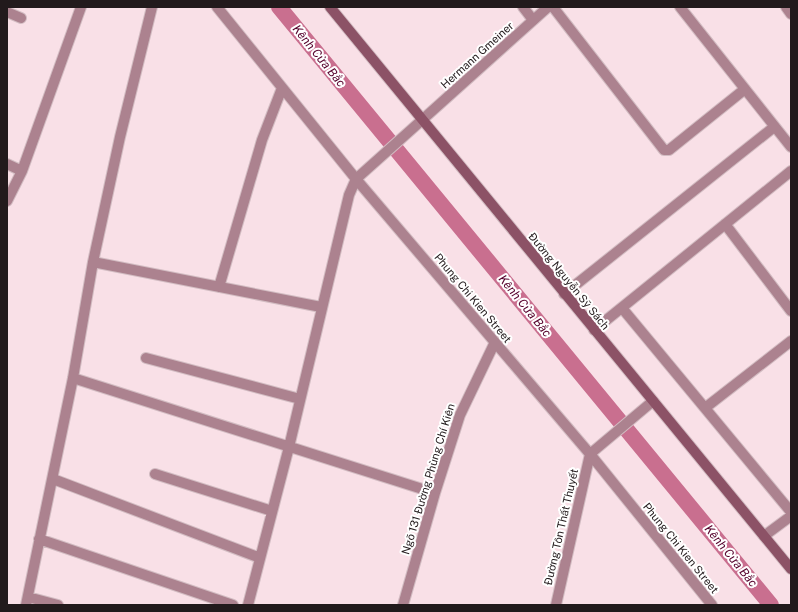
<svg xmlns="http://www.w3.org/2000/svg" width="798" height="612" viewBox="0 0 798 612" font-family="'Public Sans',sans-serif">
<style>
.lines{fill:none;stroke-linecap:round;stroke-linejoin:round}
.canal{stroke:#c96f8f;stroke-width:16}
.minor-casing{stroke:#d2bcc2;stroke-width:12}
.tertiary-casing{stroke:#d2bcc2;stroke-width:12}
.secondary-casing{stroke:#d2bcc2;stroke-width:12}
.minor{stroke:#ac828f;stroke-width:10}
.tertiary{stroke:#ac828f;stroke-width:10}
.secondary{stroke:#8c5266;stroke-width:10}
.labels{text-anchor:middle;stroke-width:4;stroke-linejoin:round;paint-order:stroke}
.street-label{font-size:11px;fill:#221a1c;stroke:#fff}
.water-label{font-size:12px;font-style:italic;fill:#55002b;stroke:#fff}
</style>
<rect width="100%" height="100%" fill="#f9e0e7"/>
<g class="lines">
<!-- canal -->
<path class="canal" d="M279,7L771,605"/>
<defs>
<path id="minor" d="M217,7L356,179L590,454L712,605
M523,7L533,20
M553,7L664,150H669L745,89
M680,7L791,147
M786,7L791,14
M7,12L21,18
M7,164L22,171
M7,201L22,171L81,7
M725,224L791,311
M93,262L321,307
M219,287L262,140L282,88
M564,294L774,127
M622,308L791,512
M594,330L791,171
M146,358L300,399
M73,378L435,493
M705,408L791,341
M155,474L272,511
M53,479L260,558
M764,536L791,516
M39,539L233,605
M28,597L58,605
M26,605L73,378L93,262L120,137L152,7
M248,605L289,447L349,195L356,179L422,120
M403,605L435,493L460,415L495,342
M556,605L590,454L653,401"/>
<path id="tertiary" d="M422,120L548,7"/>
<path id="secondary" d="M330,7L791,569"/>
</defs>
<!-- minor casing -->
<use href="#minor" class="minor-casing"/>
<!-- tertiary casing -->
<use href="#tertiary" class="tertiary-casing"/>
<!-- secondary casing -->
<use href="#secondary" class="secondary-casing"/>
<!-- minor -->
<use href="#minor" class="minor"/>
<!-- tertiary -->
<use href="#tertiary" class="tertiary"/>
<!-- secondary -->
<use href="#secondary" class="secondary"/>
</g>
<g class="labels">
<!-- street labels -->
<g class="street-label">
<text transform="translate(477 55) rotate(-42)" y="4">Hermann Gmeiner</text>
<text transform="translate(569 281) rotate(51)" y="4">Đường Nguyễn Sỹ Sách</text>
<text transform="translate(473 298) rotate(50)" y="4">Phung Chi Kien Street</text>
<text transform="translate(428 479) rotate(-73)" y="4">Ngõ 131 Đường Phùng Chí Kiên</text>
<text transform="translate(561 527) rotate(-77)" y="4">Đường Tôn Thất Thuyết</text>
<text transform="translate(681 548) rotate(51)" y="4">Phung Chi Kien Street</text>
</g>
<!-- water labels -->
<g class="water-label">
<text transform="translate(319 56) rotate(51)" y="4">Kênh Cửa Bắc</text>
<text transform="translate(525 306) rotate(51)" y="4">Kênh Cửa Bắc</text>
<text transform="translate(731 556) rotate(51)" y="4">Kênh Cửa Bắc</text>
</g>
</g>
<!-- border -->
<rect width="798" height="612" fill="none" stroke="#221a1c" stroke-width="16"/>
</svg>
